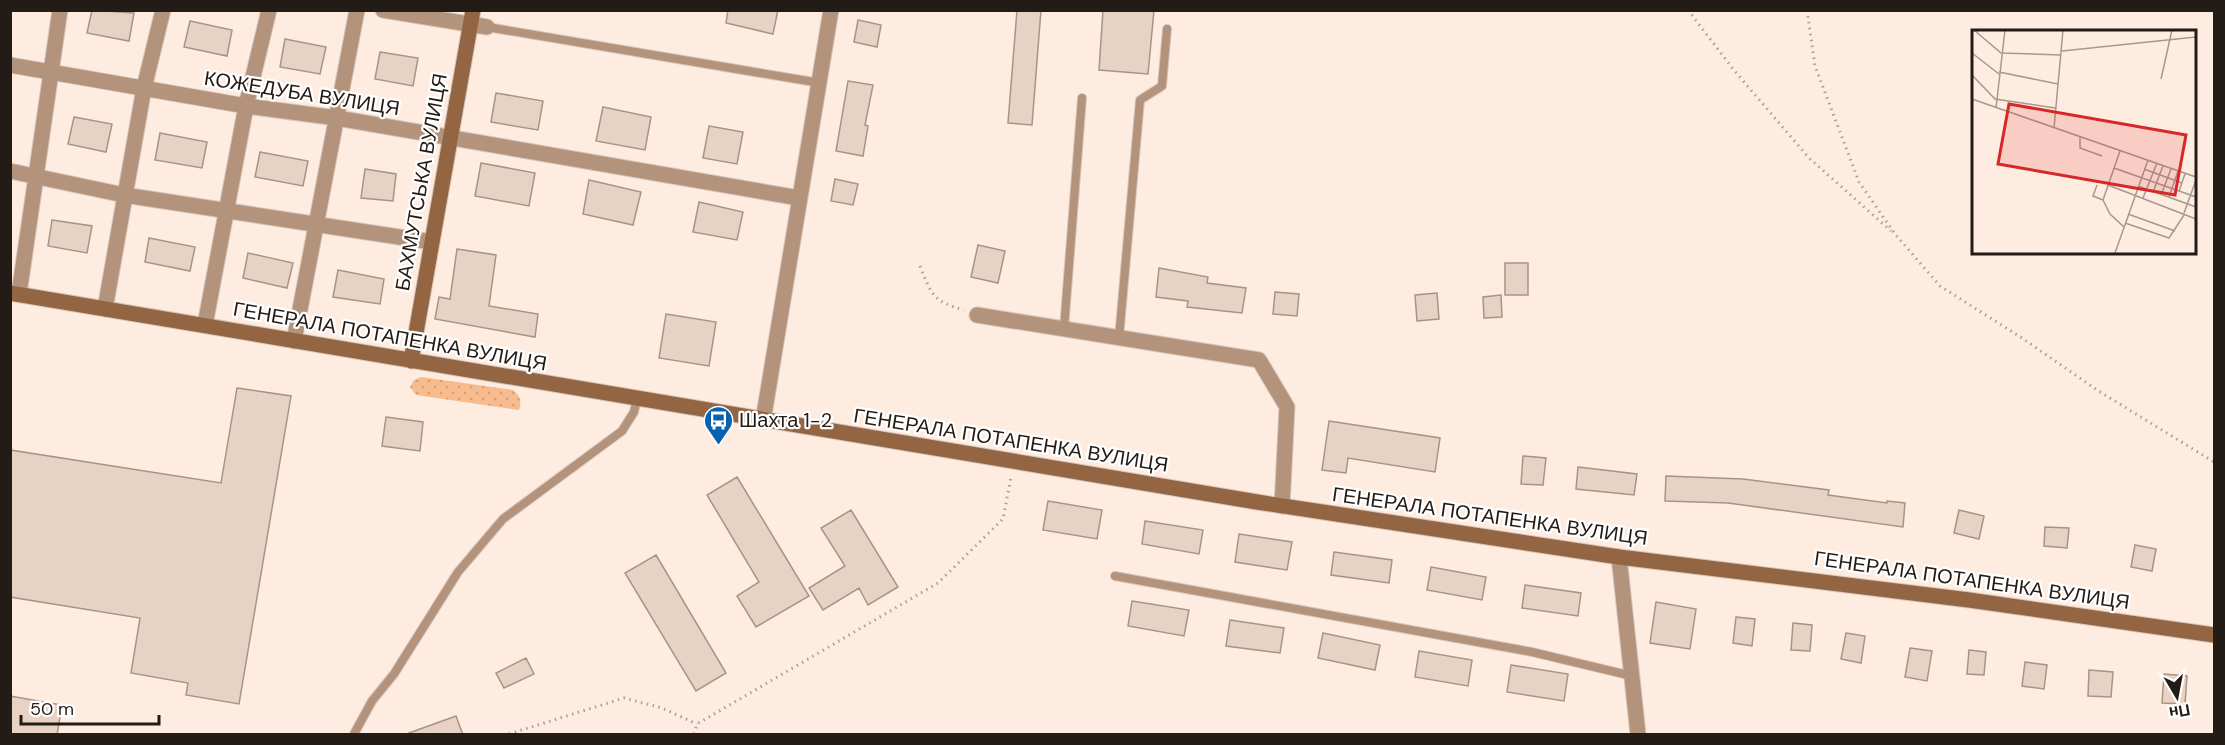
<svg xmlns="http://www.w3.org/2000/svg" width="2225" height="745" viewBox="0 0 2225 745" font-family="'DM Sans',sans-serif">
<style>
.grass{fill:url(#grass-dots)}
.building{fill:#e8d2c3;stroke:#a89485;stroke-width:1.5}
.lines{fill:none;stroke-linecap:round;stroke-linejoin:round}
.service-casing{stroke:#d7c6bc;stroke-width:10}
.minor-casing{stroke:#d7c6bc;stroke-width:17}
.secondary-casing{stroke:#d7c6bc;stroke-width:17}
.path{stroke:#ad9f96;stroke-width:3;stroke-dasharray:1.5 4.5;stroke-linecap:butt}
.service{stroke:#b3937b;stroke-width:8}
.minor{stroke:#b3937b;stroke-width:15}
.secondary{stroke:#936543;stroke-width:15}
.labels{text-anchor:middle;stroke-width:4.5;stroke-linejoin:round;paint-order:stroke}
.street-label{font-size:20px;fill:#231b16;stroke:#fff}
.poi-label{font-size:20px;fill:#231b16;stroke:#fff;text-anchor:start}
.inset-road{fill:none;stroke:#a6988f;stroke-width:1.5}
.view{fill:#d62828;fill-opacity:0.15;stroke:#d62828;stroke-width:3}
.inset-edge{fill:none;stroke:#231b16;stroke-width:3}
</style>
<defs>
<pattern id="grass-dots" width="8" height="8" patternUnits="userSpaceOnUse" patternTransform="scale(1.5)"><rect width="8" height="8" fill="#f8bb8e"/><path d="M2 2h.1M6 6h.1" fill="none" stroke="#d4a07a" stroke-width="1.8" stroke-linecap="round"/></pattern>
</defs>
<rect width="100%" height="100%" fill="#feece0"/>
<!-- grass -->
<path class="grass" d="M421,377L513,390C520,396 522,401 519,410L416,395L410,387L414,380Z"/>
<!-- building -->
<path class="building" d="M92,10L134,13L129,41L87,33Z
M728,10H778L773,34L726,23Z
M1017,10H1041L1032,125L1008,123Z
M1103,10H1154L1148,74L1099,70Z
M858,20L881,25L877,47L854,42Z
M190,21L232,30L227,56L184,47Z
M285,39L326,47L320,74L280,67Z
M380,52L418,58L413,86L375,79Z
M848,81L873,85L865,125L868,126L863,156L836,151Z
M496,93L543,101L538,130L491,122Z
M603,107L651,117L645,150L596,141Z
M74,117L112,124L106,152L68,144Z
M709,126L743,132L737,164L703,158Z
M160,133L207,142L202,168L155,160Z
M260,152L308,161L303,186L255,177Z
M481,163L535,173L529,206L475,196Z
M365,169L396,174L393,201L361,198Z
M835,179L858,184L853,205L831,201Z
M589,180L641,192L633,225L583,214Z
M699,202L743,212L737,240L693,232Z
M52,220L92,226L87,253L48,246Z
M149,238L195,247L190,271L145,262Z
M978,245L1005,251L998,283L971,277Z
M457,249L496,255L489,306L538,314L535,337L435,319L439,297L450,299Z
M248,253L293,263L287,288L243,278Z
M1505,263H1528V295H1505Z
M1159,268L1208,277L1207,283L1246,288L1242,313L1187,307L1188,301L1156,297Z
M338,270L384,279L380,304L333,297Z
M1275,292L1299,294L1297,316L1273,314Z
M1437,293L1439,319L1417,321L1415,295Z
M1501,295L1502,317L1484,318L1483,297Z
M666,314L716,322L709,366L659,358Z
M237,388L291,396L239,704L186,695L188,683L131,673L140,618L10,597V450L221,483Z
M386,417L423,422L420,451L382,446Z
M1329,421L1440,438L1435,472L1348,458L1346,473L1322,470Z
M1523,456L1546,458L1543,485L1521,484Z
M1578,467L1637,474L1634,495L1576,489Z
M1666,476L1743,479L1829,490L1828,495L1887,503V501L1905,503L1903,527L1728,503L1665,501Z
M737,477L809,596L756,627L737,596L759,582L707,495Z
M1048,501L1102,510L1097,539L1043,530Z
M851,510L898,587L868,605L859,588L823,610L809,588L845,566L821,528Z
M1959,510L1984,516L1979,539L1954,533Z
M1145,521L1203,530L1199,554L1142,544Z
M2045,527L2069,528L2067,548L2044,546Z
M1239,534L1292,542L1287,570L1235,562Z
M2135,545L2156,549L2152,571L2131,567Z
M1334,552L1392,560L1389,583L1331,575Z
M656,555L726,673L696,691L625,573Z
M1431,567L1486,577L1482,600L1427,590Z
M1525,585L1581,593L1578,616L1522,608Z
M1132,601L1189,610L1184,636L1128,626Z
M1656,602L1696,609L1690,649L1650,643Z
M1736,617L1755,619L1752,646L1733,643Z
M1230,620L1284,628L1280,653L1226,646Z
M1793,623L1812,625L1810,651L1791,650Z
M1323,633L1380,645L1375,670L1318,658Z
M1846,633L1865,636L1861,663L1841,659Z
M1910,648L1932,651L1927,681L1905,677Z
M1969,650L1986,652L1984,675L1967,674Z
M1419,651L1472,660L1468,686L1415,677Z
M526,658L534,674L504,688L496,673Z
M2025,662L2047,665L2044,689L2022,686Z
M1511,665L1568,674L1564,701L1507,692Z
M2089,670L2113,672L2111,697L2088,696Z
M2164,674L2187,676L2185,704L2162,703Z
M10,696L62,705L57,735H10Z
M456,716L463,735H410L409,733Z"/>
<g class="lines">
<defs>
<path id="service" d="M487,27L820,83
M1064,329L1082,98
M1119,338L1140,100L1162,86L1167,29
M1115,576L1532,652L1632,676
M354,734L372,701L394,674L458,572L503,519L622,431L634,412L637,399"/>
<path id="minor" d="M383,10L487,27
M10,65L246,106L337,118L799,198
M10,171L124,195L432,242
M19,294L60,10
M105,309L144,88L163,10
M977,315L1259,360L1287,407L1282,506
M205,325L246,106L269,10
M294,341L357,10
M763,421L831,10
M1619,557L1638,734"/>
<path id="secondary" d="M10,293L1257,502L1619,557L1969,600L2214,635
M411,361L473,10"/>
</defs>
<!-- service casing -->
<use href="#service" class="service-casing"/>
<!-- minor casing -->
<use href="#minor" class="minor-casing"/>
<!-- secondary casing -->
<use href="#secondary" class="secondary-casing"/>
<!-- path -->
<path class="path" d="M1688,10L1733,69L1809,158L1891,231
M1807,10L1815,66L1859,182L1895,234L1940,286L2022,338L2097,390L2214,462
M920,266C932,295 932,301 964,310
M509,734L624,698L662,708L697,724
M694,734L697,724L938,583L1003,519L1011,477"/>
<!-- service -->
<use href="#service" class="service"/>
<!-- minor -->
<use href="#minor" class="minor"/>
<!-- secondary -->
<use href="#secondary" class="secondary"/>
</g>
<!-- icons -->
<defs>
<symbol id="bus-pin" viewBox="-11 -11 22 30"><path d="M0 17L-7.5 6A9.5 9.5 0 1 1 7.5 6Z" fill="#0862b0" stroke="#fff"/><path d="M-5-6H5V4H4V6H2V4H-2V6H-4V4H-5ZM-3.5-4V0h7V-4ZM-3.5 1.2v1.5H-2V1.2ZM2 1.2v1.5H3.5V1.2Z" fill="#fff"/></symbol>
</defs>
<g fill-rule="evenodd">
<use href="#bus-pin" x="702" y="404" width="33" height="45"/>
</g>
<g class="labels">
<!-- street labels -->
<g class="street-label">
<text transform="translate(302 93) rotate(9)" y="7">КОЖЕДУБА ВУЛИЦЯ</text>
<text transform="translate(421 182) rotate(-80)" y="7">БАХМУТСЬКА ВУЛИЦЯ</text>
<text transform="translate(390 336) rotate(10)" y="7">ГЕНЕРАЛА ПОТАПЕНКА ВУЛИЦЯ</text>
<text transform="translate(1011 440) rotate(9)" y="7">ГЕНЕРАЛА ПОТАПЕНКА ВУЛИЦЯ</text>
<text transform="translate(1490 516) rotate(8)" y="7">ГЕНЕРАЛА ПОТАПЕНКА ВУЛИЦЯ</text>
<text transform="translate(1972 580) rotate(8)" y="7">ГЕНЕРАЛА ПОТАПЕНКА ВУЛИЦЯ</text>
</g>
<!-- poi labels -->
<g class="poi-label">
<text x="739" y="427">Шахта 1-2</text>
</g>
</g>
<!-- overview -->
<g transform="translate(1972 30)">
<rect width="224" height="224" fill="#feece0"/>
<path class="inset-road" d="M2,0L29,23L89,25M90,21L224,7M0,23L27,44M27,42L86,54M0,45L23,69L83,78M189,49L200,0M0,69L224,147M24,78L33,0M82,98L91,0M108,106V118L130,126M148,121L131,170L138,184L152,197M142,138L224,167M172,139L210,153M125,155L121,166L131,170M136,155L224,189M166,156L224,177M207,161L213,144M181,162L191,136M189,165L199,139M197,167L206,141M171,168L185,133M212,183L224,150M156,184L203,201M153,193L197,208L212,185M143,223L176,130"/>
<path class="view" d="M37,74L214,105L203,165L26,134Z"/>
<rect width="224" height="224" class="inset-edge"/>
</g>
<!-- border -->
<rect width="2225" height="745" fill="none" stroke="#231b16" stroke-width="24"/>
<!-- north arrow -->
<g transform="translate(2177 697) rotate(170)" stroke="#ffffff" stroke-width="4.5" paint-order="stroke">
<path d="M0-4.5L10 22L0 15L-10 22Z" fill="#231b16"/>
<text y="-9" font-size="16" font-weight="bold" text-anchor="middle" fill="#231b16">Пн</text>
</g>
<!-- scale -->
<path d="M21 715v9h138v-9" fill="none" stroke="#231b16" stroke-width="3"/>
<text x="30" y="715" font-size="18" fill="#231b16" stroke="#ffffff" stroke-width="4.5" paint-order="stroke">50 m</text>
</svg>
